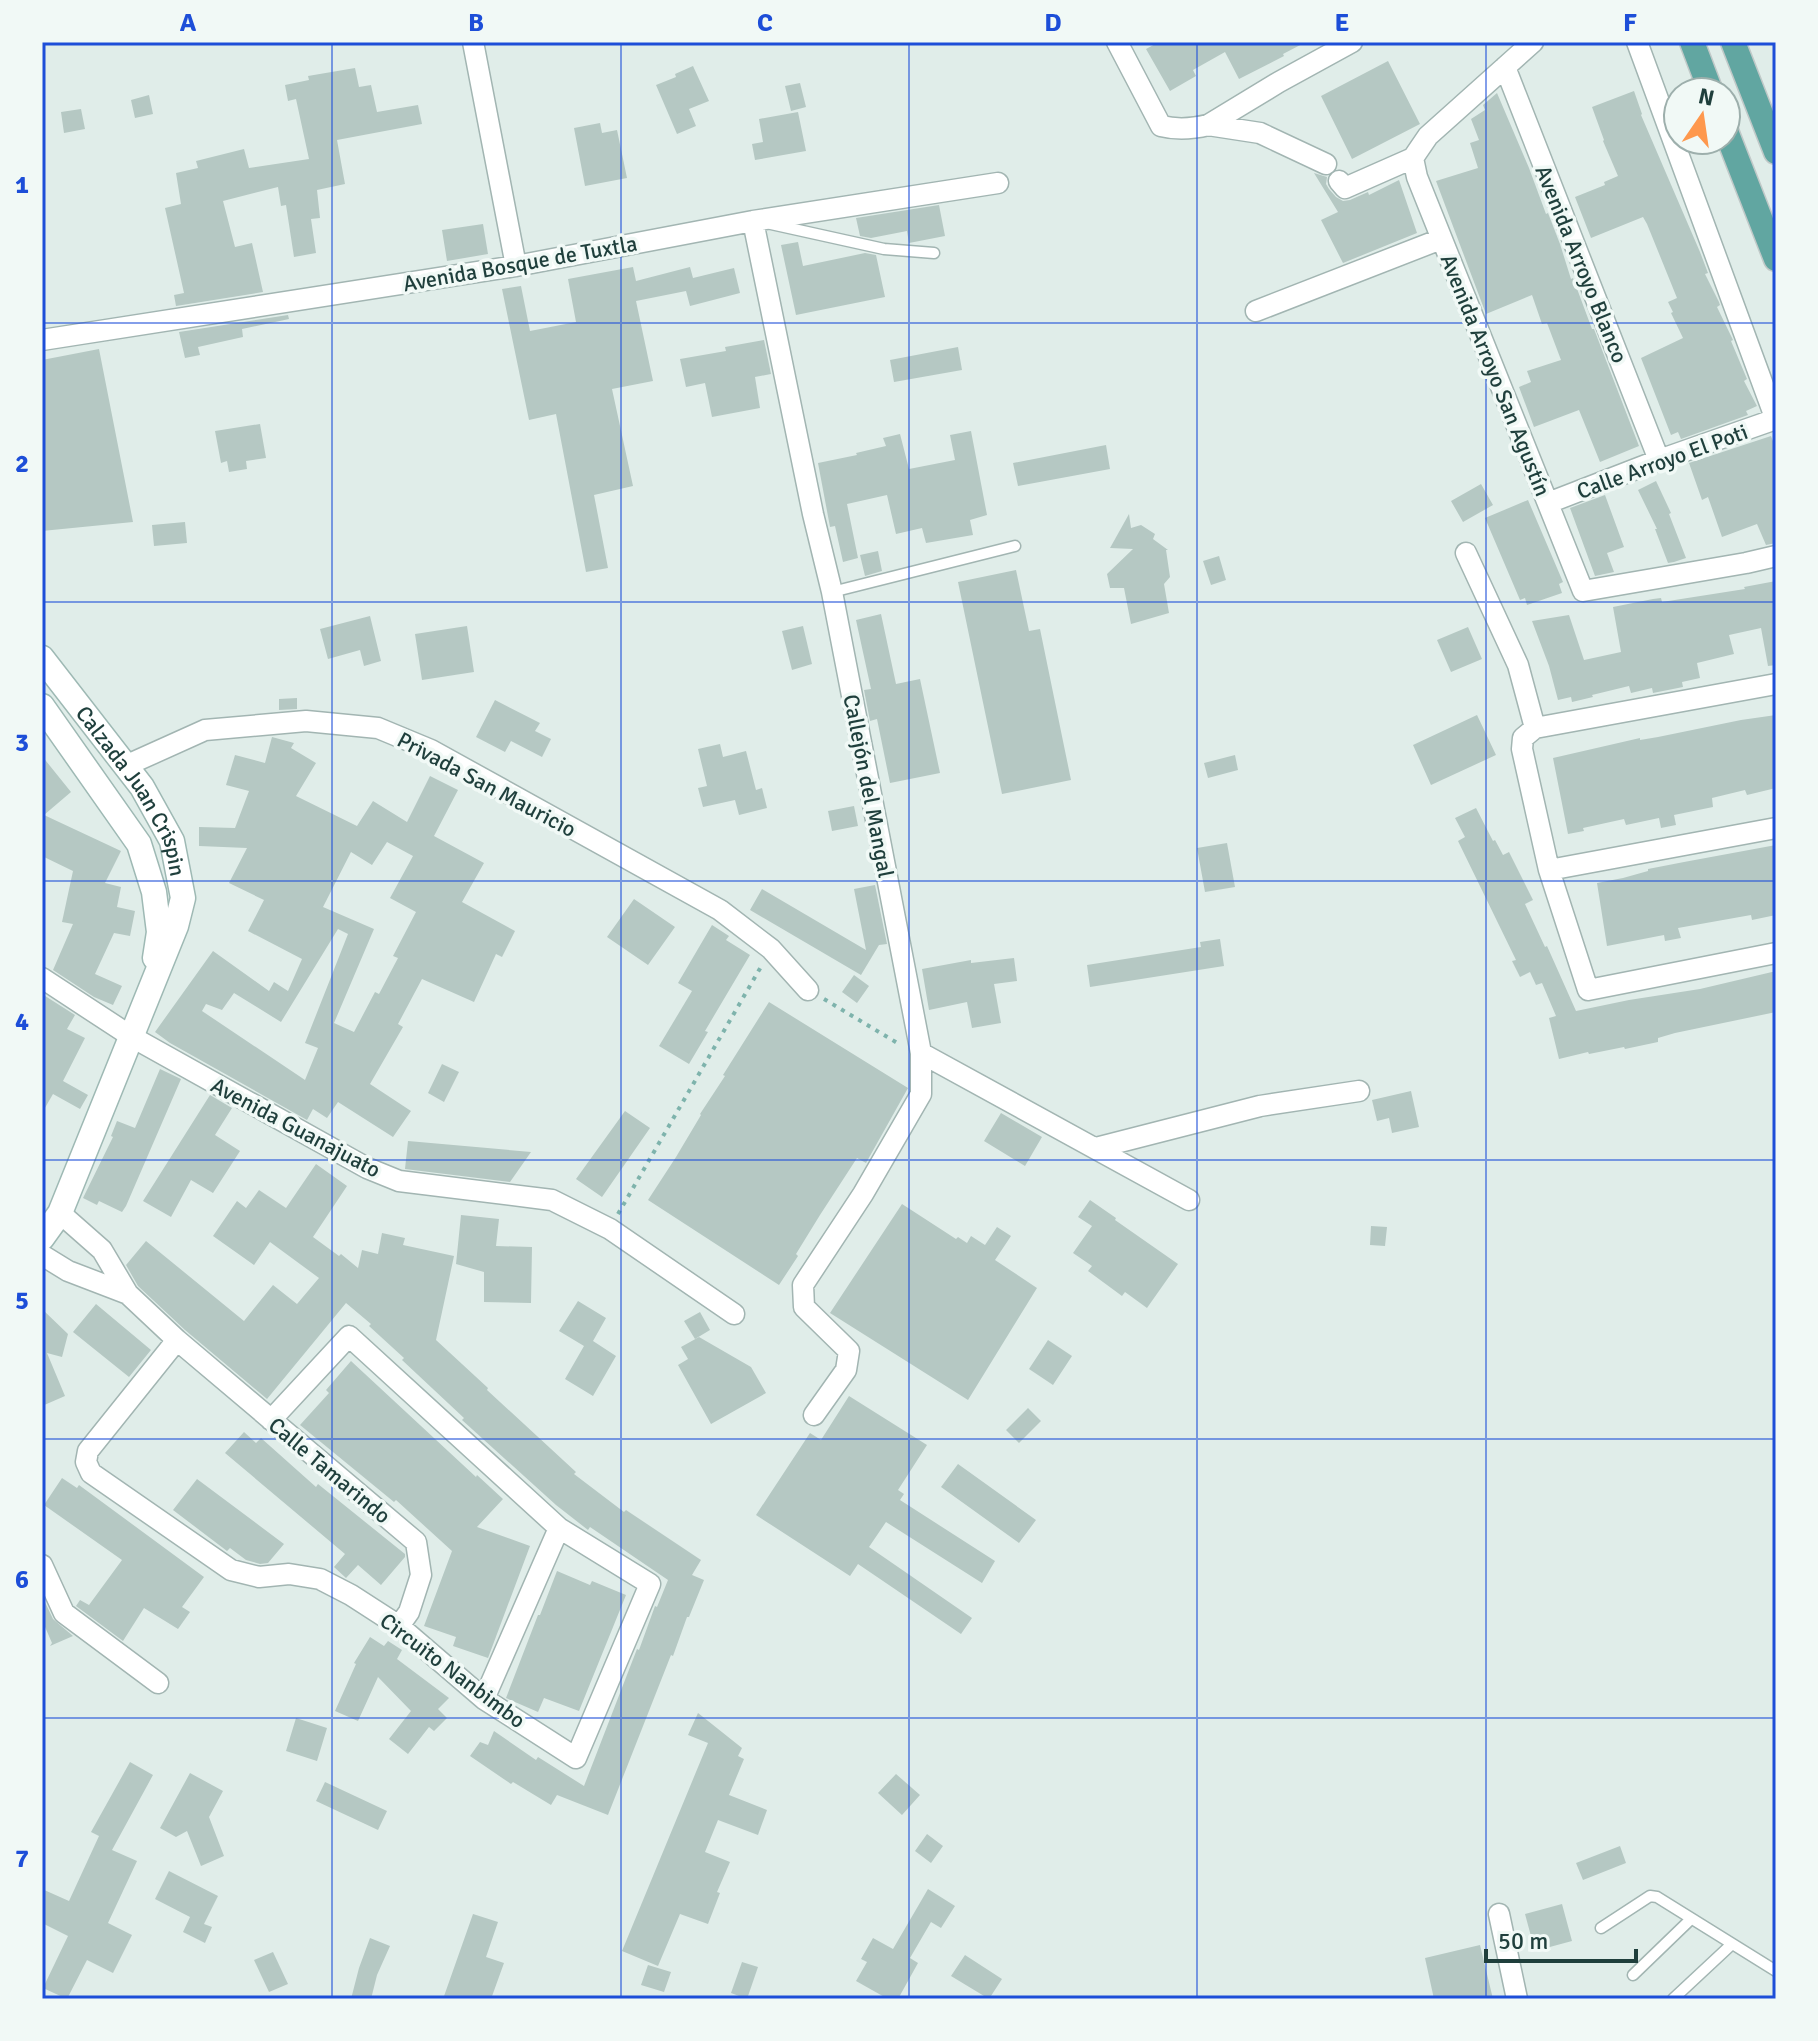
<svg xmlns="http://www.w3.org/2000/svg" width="1818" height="2041" viewBox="0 0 1818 2041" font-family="Signika,sans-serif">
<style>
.building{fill:#b5c8c3;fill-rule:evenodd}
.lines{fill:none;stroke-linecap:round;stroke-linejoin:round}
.service-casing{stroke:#a2b5b2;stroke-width:13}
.minor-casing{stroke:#a2b5b2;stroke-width:23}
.secondary-casing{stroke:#9eb9b4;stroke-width:27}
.primary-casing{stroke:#c0c9c8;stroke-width:27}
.path{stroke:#7eb3ac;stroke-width:4;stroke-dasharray:4 6;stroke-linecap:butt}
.service{stroke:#fff;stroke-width:10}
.minor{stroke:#fff;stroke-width:20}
.secondary{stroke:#fff;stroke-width:24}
.primary{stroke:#61a6a1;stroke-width:24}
.grid{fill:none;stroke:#1d4ed8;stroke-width:2;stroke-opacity:0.55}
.labels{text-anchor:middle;stroke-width:7;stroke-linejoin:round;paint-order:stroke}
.street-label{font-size:22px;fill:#1f3f3c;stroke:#f1f9f6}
.neatline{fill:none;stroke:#1d4ed8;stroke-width:3}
.grid-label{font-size:26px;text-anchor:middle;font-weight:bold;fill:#1d4ed8}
</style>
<rect width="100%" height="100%" fill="#e0ede9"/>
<!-- building -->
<path class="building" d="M1159,42H1306L1283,54L1284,56L1239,79L1225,52L1193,70L1196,76L1170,91L1146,49Z
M1388,61L1420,124L1352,159L1321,96Z
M693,66L709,101L689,109L696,126L677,134L656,85L676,77L675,74Z
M355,68L359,87L371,85L377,112L418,105L422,124L337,140L345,184L317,190L320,218L311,219L316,253L294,257L286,205L281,206L278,187L223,201L235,247L252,243L263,292L176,306L174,295L184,293L165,208L181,204L176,173L198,168L196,161L244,149L249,168L309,159L296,99L288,101L285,85L309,80L308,76Z
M800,83L806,107L791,111L785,86Z
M1634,91L1642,114L1641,115L1700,252L1708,273L1705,274L1719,302L1720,305L1717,307L1733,340L1731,341L1747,379L1744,381L1757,406L1746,411L1748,415L1681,439L1678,432L1671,435L1641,358L1683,338L1671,313L1673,312L1668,302L1677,298L1647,224L1643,217L1591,238L1575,197L1605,185L1604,182L1618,176L1603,141L1604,140L1592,107Z
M1497,93L1529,168L1546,214L1548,213L1560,244L1571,279L1573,278L1592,329H1594L1639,446L1600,462L1579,410L1534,427L1519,387L1531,382L1527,371L1561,360L1547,323L1542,324L1532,295L1486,314L1436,181L1478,168L1470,143L1479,140L1471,119L1485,110L1483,105Z
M149,95L153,114L135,118L131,100Z
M81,109L85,129L64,133L61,112Z
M798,112L806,151L755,160L752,144L763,142L759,119Z
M600,123L602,133L617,130L627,178L585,186L574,128Z
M1314,173L1327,177L1326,184L1329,189L1336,197L1343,201L1350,200L1368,192L1369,195L1399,180L1417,233L1343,263L1321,220L1338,212Z
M939,205L945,236L909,243L907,231L871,238L860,236L856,218Z
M483,224L488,254L447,261L442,230Z
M798,242L803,266L865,253L876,255L885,297L796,315L781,245Z
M633,267L636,281L690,267L693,278L734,268L740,293L690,306L686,291L636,301L653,381L612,389L633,486L594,495L608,568L586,572L556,414L529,420L502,289L521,286L530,331L576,322L568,279Z
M288,315L289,319L242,329L243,337L198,347L200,355L185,358L179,332Z
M764,340L771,374L755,377L760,408L712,417L705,383L686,387L680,359L726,351L725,347Z
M958,347L962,370L894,382L890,360Z
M99,349L133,522L42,531V360Z
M260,424L266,458L246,461L247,469L229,472L227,461L221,463L215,431Z
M971,431L987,515L970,520L973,535L926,543L922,528L896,534L887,495L847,504L858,558L843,562L835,526L830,527L818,463L857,455L856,453L886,446L883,438L900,434L909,469L955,460L950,435Z
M1771,436L1776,449V543L1766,545L1757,524L1722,537L1708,497L1702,500L1689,463Z
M1106,445L1110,469L1018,486L1013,463Z
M1656,481L1671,513L1669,514L1686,558L1674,562L1668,563L1655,529H1657L1638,490Z
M1481,484L1493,505L1463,522L1451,501Z
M1605,495L1624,547L1607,553L1614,572L1595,576L1570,508Z
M1528,500L1563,582L1559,584L1562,593L1527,605L1525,598L1520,600L1485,518Z
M1129,514L1131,528L1141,525L1155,534L1153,539L1168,550H1166L1170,577L1164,584L1169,613L1131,624L1124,588H1110L1107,574L1133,549L1110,548Z
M185,522L187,543L154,546L152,525Z
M878,551L882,571L865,576L860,555Z
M1219,556L1226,580L1211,585L1203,561Z
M1016,570L1029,631L1040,629L1071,780L1002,794L958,582Z
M1776,581V665L1768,666L1761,628L1729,635L1734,654L1697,663L1700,678L1682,682L1683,687L1653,693L1652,688L1631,693L1629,686L1592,695L1593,697L1572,702L1571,697L1558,700L1549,666L1532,621L1569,615L1584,660L1621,652L1613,607L1653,599L1661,598L1662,602L1745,589L1744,587Z
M881,614L896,684L920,679L940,773L890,783L877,719L870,721L864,690L871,689L856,620Z
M370,616L381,661L364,666L360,650L328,659L320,629Z
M467,626L474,672L422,680L415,634Z
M803,626L812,664L792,670L782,631Z
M1468,627L1482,659L1451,672L1437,640Z
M297,698V709L279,710V699Z
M495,700L540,723L535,731L551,739L542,757L511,741L505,752L476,737Z
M1477,715L1496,755L1431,785L1413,745Z
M1776,715V788L1747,795L1745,790L1712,798L1713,807L1674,815L1676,825L1661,828L1659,818L1626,825L1624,819L1583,828L1584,831L1568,834L1553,758L1640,738V740L1658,737L1741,720Z
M272,737L294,743L291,748L316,763L296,796L357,826L373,801L407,822L430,776L458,790L434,836L484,863L462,902L515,931L502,957L496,954L474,1002L422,979L398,1024L403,1027L370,1084L411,1111L393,1137L338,1102L327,1118L313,1109L307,1120L170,1043L155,1032L213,951L269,991L274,982L288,991L302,959L248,931L264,900L229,883L247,848L199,846V827L235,828L249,791L226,785L235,755L265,763ZM387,842L413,856L390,898L416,912L393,956L398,958L379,994L375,992L354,1032L334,1023L374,929L323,907L351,852L372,865ZM338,929L348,934L305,1043L318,1048L305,1080L202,1011L206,1004L222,1010L234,993L281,1022Z
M720,744L723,757L746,751L756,790L762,788L767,808L739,815L735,800L703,807L698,788L707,786L698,749Z
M1235,755L1238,770L1208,778L1204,763Z
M42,756L71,792L44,815L121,851L105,883L121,887L117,907L135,911L130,936L114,933L95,974L122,986L113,1005L94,997L53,970L73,924L62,922L73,871L42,856Z
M854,806L858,826L832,831L828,811Z
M1476,808L1493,841L1495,840L1503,855L1509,852L1533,900L1525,904L1545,947L1547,946L1576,1011L1629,1000L1700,989L1772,972H1776V1012L1675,1033L1658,1038V1042L1625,1049L1624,1047L1589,1054L1588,1052L1559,1059L1549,1018L1556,1016L1542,983L1536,985L1530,972L1520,977L1512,961L1516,960L1458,841L1465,837L1455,818Z
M1227,843L1235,887L1205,892L1197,848Z
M1776,845V915L1752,920L1751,915L1678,928L1681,938L1665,941L1664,935L1607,946L1597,883L1623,878L1648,871V869L1684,862Z
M875,885L887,944L879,945L861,975L750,910L762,889L866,950L854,889Z
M634,899L675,927L648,965L607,937Z
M712,925L729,936L726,940L750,955L705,1031L708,1032L689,1064L659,1046L692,991L678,983Z
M1220,939L1224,966L1090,987L1087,965L1201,947L1200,942Z
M1014,958L1017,981L994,984L1001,1023L972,1028L967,1002L929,1010L922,969L971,960V963Z
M854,975L869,986L857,1003L842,992Z
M42,994L75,1015L67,1029L85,1038L63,1081L88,1095L80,1109L53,1094L42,1113Z
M769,1002L908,1088L866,1163L857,1158L820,1215L796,1254L798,1256L779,1285L648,1200L676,1157L701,1115L700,1114L725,1076L723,1075Z
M442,1064L459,1072L444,1102L428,1093Z
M160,1069L181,1079L126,1206L122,1212L99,1201L97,1205L83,1198L113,1137L111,1136L117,1121L135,1128Z
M1411,1091L1419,1127L1392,1133L1389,1118L1377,1121L1372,1100Z
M210,1095L232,1108L215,1135L240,1151L213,1193L191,1180L171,1217L143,1201Z
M625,1111L650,1128L602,1197L576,1179Z
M1001,1113L1042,1137L1025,1166L984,1141Z
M408,1141L531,1152L510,1182L405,1169Z
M316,1164L347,1186L313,1237L339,1256L341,1254L358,1268L362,1250L378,1254L382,1233L405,1238L403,1245L454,1256L436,1340L488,1388L487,1390L576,1472L574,1474L624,1512L626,1510L701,1560L692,1575L704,1580L689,1617H687L673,1656L671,1655L608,1815L557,1795L551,1805L513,1782L511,1784L470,1756L480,1742L488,1745L494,1731L536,1760L538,1757L584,1786L637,1649L639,1650L655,1606L657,1607L668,1580L590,1527L588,1530L556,1505L462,1420L464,1418L402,1360L404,1358L369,1326L371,1324L346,1303L267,1399L185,1330L138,1286L126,1265L146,1241L244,1321L273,1285L297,1304L319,1278L270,1242L254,1265L213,1236L237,1201L246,1208L259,1190L286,1208Z
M1090,1200L1116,1218L1115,1220L1178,1264L1147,1308L1125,1292L1122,1296L1088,1271L1092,1266L1073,1253L1092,1226L1078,1217Z
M902,1204L956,1239L958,1237L967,1243L971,1236L985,1245L997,1227L1011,1236L995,1260L1037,1288L968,1400L830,1313Z
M461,1215L499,1219L496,1246L532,1247L531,1303L484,1302V1272L456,1264Z
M1371,1226L1387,1227L1385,1246L1370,1245Z
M578,1301L606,1318L593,1341L616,1356L593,1396L565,1379L584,1346L559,1331Z
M96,1304L151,1350L129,1377L73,1332Z
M42,1309L68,1334L62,1357L47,1353L65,1396L42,1406Z
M700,1312L710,1330L695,1339L684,1321Z
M699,1337L751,1367L766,1393L711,1424L678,1365L688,1359L681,1347Z
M1048,1340L1072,1356L1053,1385L1029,1369Z
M351,1361L476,1477L477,1475L503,1499L477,1527L530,1546L488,1658L453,1646L456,1637L424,1626L452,1551L396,1500L394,1502L300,1425L329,1393L326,1390Z
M849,1396L927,1445L898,1490L904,1494L900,1500L995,1561L982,1583L886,1522L869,1547L972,1618L961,1634L858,1564L850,1576L756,1515L810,1433L821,1440Z
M1028,1408L1041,1421L1019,1443L1006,1430Z
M244,1432L256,1443L261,1438L316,1487L318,1484L405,1554V1557L381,1585L358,1565L346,1578L334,1567L345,1554L225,1453Z
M958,1464L1036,1520L1019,1543L941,1487Z
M62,1478L77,1488L79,1485L204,1577L182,1607L190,1612L178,1629L144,1608L123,1641L76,1606L80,1600L89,1605L122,1560L44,1505Z
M197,1479L284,1544L268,1563L260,1564L246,1560L230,1548L227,1551L173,1510Z
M557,1571L590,1585L592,1581L626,1595L579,1711L544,1698L538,1712L506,1698L538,1615H540Z
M42,1596L53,1619L73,1636L50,1646L52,1643L42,1620Z
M370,1637L384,1646L388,1641L402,1650L397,1659L449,1698L438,1709L447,1718L434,1731L429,1727L408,1754L389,1739L411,1711L378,1677L358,1721L335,1711L356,1664L354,1663Z
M698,1713L742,1748L738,1756L744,1759L729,1795L767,1810L758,1835L718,1820L705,1852L730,1862L717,1892L720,1893L708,1924L680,1914L658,1966L622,1951L708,1743L688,1735Z
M296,1718L327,1728L317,1761L286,1751Z
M130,1762L153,1775L112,1850L137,1861L108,1923L132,1935L113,1973L87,1960L67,1999L43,1988L68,1936L42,1923V1889L69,1901L99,1836L91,1832Z
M190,1773L223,1791L209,1817L224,1856L201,1866L187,1831L176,1837L160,1828Z
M896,1774L920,1795L902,1815L878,1793Z
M325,1782L387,1811L378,1830L316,1801Z
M927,1834L943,1846L931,1863L915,1851Z
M1620,1846L1626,1863L1583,1880L1576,1863Z
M169,1871L218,1896L204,1924L212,1927L205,1943L183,1932L190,1917L155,1899Z
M928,1889L955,1906L941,1928L931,1922L910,1958L918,1963L898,1999H888L856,1981L867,1962L861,1959L873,1938L893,1949Z
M1562,1904L1572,1941L1535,1951L1525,1914Z
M473,1914L498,1922L486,1957L504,1963L491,1999H443Z
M370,1938L390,1946L377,1975L371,1999H351L359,1968Z
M1480,1945L1493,1999H1434L1425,1958Z
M273,1952L288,1984L269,1992L254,1960Z
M965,1955L1002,1979L989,1999L951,1976Z
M742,1962L758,1967L747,1999L731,1993Z
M648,1965L671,1972L664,1992L641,1985Z"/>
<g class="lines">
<defs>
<path id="service" d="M771,224L884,249L934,253
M832,592L1015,546
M1601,1928L1650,1896L1657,1897L1776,1971
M1633,1975L1691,1919
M1673,1999L1732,1944"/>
<path id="minor" d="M473,42L516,266
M1117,42L1161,126C1177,130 1192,129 1208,125L1279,82L1352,42
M1637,42L1776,420
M1505,67L1659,460
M1208,125L1260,133L1326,164
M1413,158L1417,177L1583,591L1746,563L1776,556
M1339,181L1345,188L1413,158L1428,136L1533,42
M753,221L813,514L832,592L921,1053V1094L863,1194L803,1285L804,1307L849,1351L846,1370L814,1415
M1256,311L1441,239
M42,340L516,266L753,221L998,183
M1548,503L1659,460L1776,419
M1466,553L1518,665L1535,728L1523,738L1522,749L1549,870L1588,990L1776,953
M1535,728L1776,684
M125,766L205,730L306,721L378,728L431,750L720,910L771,949L808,990
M1549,870L1776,828
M42,978L132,1037L367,1168L399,1181L552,1200L610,1229L734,1314
M921,1053L1189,1200
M1096,1148L1260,1106L1359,1091
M60,1213L102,1250L128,1294L177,1340L416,1542L421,1575L409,1612L399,1626
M42,1255L68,1271L128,1294
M177,1340L88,1451L86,1462L91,1473L231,1570L259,1577L289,1574L320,1579L351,1595L399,1626L484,1699L576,1758L650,1584L559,1528L349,1336L271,1420
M42,1565L64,1613L158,1683
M484,1699L559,1528
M1499,1914L1517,1999"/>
<g id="secondary">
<path id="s1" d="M42,658L142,787L172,841L183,898L176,926L60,1213L42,1238"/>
<path d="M42,706L139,844L154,892L159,932L155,958"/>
</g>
<path id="primary" d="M1692,42L1711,92
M1733,42L1776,152
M1726,131L1776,259"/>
</defs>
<!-- service casing -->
<use href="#service" class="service-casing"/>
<!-- minor casing -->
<use href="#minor" class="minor-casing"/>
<!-- secondary casing -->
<use href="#secondary" class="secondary-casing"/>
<!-- primary casing -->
<use href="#primary" class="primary-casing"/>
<!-- path -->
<path class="path" d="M824,999L899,1044
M618,1214L762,965"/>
<!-- service -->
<use href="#service" class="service"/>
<!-- minor -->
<use href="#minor" class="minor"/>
<!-- secondary -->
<use href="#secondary" class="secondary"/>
<!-- primary -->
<use href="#primary" class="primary"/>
</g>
<!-- grid -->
<path class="grid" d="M332,42V1999M621,42V1999M909,42V1999M1197,42V1999M1486,42V1999M42,323H1776M42,602H1776M42,881H1776M42,1160H1776M42,1439H1776M42,1718H1776"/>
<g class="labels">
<!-- street labels -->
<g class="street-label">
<text transform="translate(520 263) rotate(-10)" y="8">Avenida Bosque de Tuxtla</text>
<text transform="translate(1582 264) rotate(68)" y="8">Avenida Arroyo Blanco</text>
<text transform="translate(1496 375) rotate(68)" y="8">Avenida Arroyo San Agustín</text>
<text transform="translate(1662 461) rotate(-20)" y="8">Calle Arroyo El Poti</text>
<text transform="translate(487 784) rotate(28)" y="8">Privada San Mauricio</text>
<text transform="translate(869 786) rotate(79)" y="8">Callejón del Mangal</text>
<text dy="8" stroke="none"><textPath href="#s1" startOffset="162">Calzada Juan Crispin</textPath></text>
<text transform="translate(296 1127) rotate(28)" y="8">Avenida Guanajuato</text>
<text transform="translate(330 1470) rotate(40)" y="8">Calle Tamarindo</text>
<text transform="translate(453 1670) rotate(37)" y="8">Circuito Nanbimbo</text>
</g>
</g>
<!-- border -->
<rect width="1818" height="2041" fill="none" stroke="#f1f9f6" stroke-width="88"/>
<!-- north arrow -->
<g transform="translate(1702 116) rotate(13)"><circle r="38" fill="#f1f9f6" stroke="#9dafac" stroke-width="2"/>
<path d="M0-6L14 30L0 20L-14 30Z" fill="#fe984d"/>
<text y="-12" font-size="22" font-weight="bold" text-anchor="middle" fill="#1f3f3c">N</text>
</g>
<!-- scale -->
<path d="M1486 1949v12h150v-12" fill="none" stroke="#1f3f3c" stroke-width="4"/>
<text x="1498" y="1949" font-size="24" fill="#1f3f3c" stroke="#f1f9f6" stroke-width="6" paint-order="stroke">50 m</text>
<rect x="44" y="44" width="1730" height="1953" class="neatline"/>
<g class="grid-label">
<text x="188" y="31">A</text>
<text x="476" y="31">B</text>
<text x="765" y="31">C</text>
<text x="1053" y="31">D</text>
<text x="1342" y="31">E</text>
<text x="1630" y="31">F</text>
<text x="22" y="193">1</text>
<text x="22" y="472">2</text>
<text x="22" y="751">3</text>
<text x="22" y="1030">4</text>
<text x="22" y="1309">5</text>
<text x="22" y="1588">6</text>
<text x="22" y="1867">7</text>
</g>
</svg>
